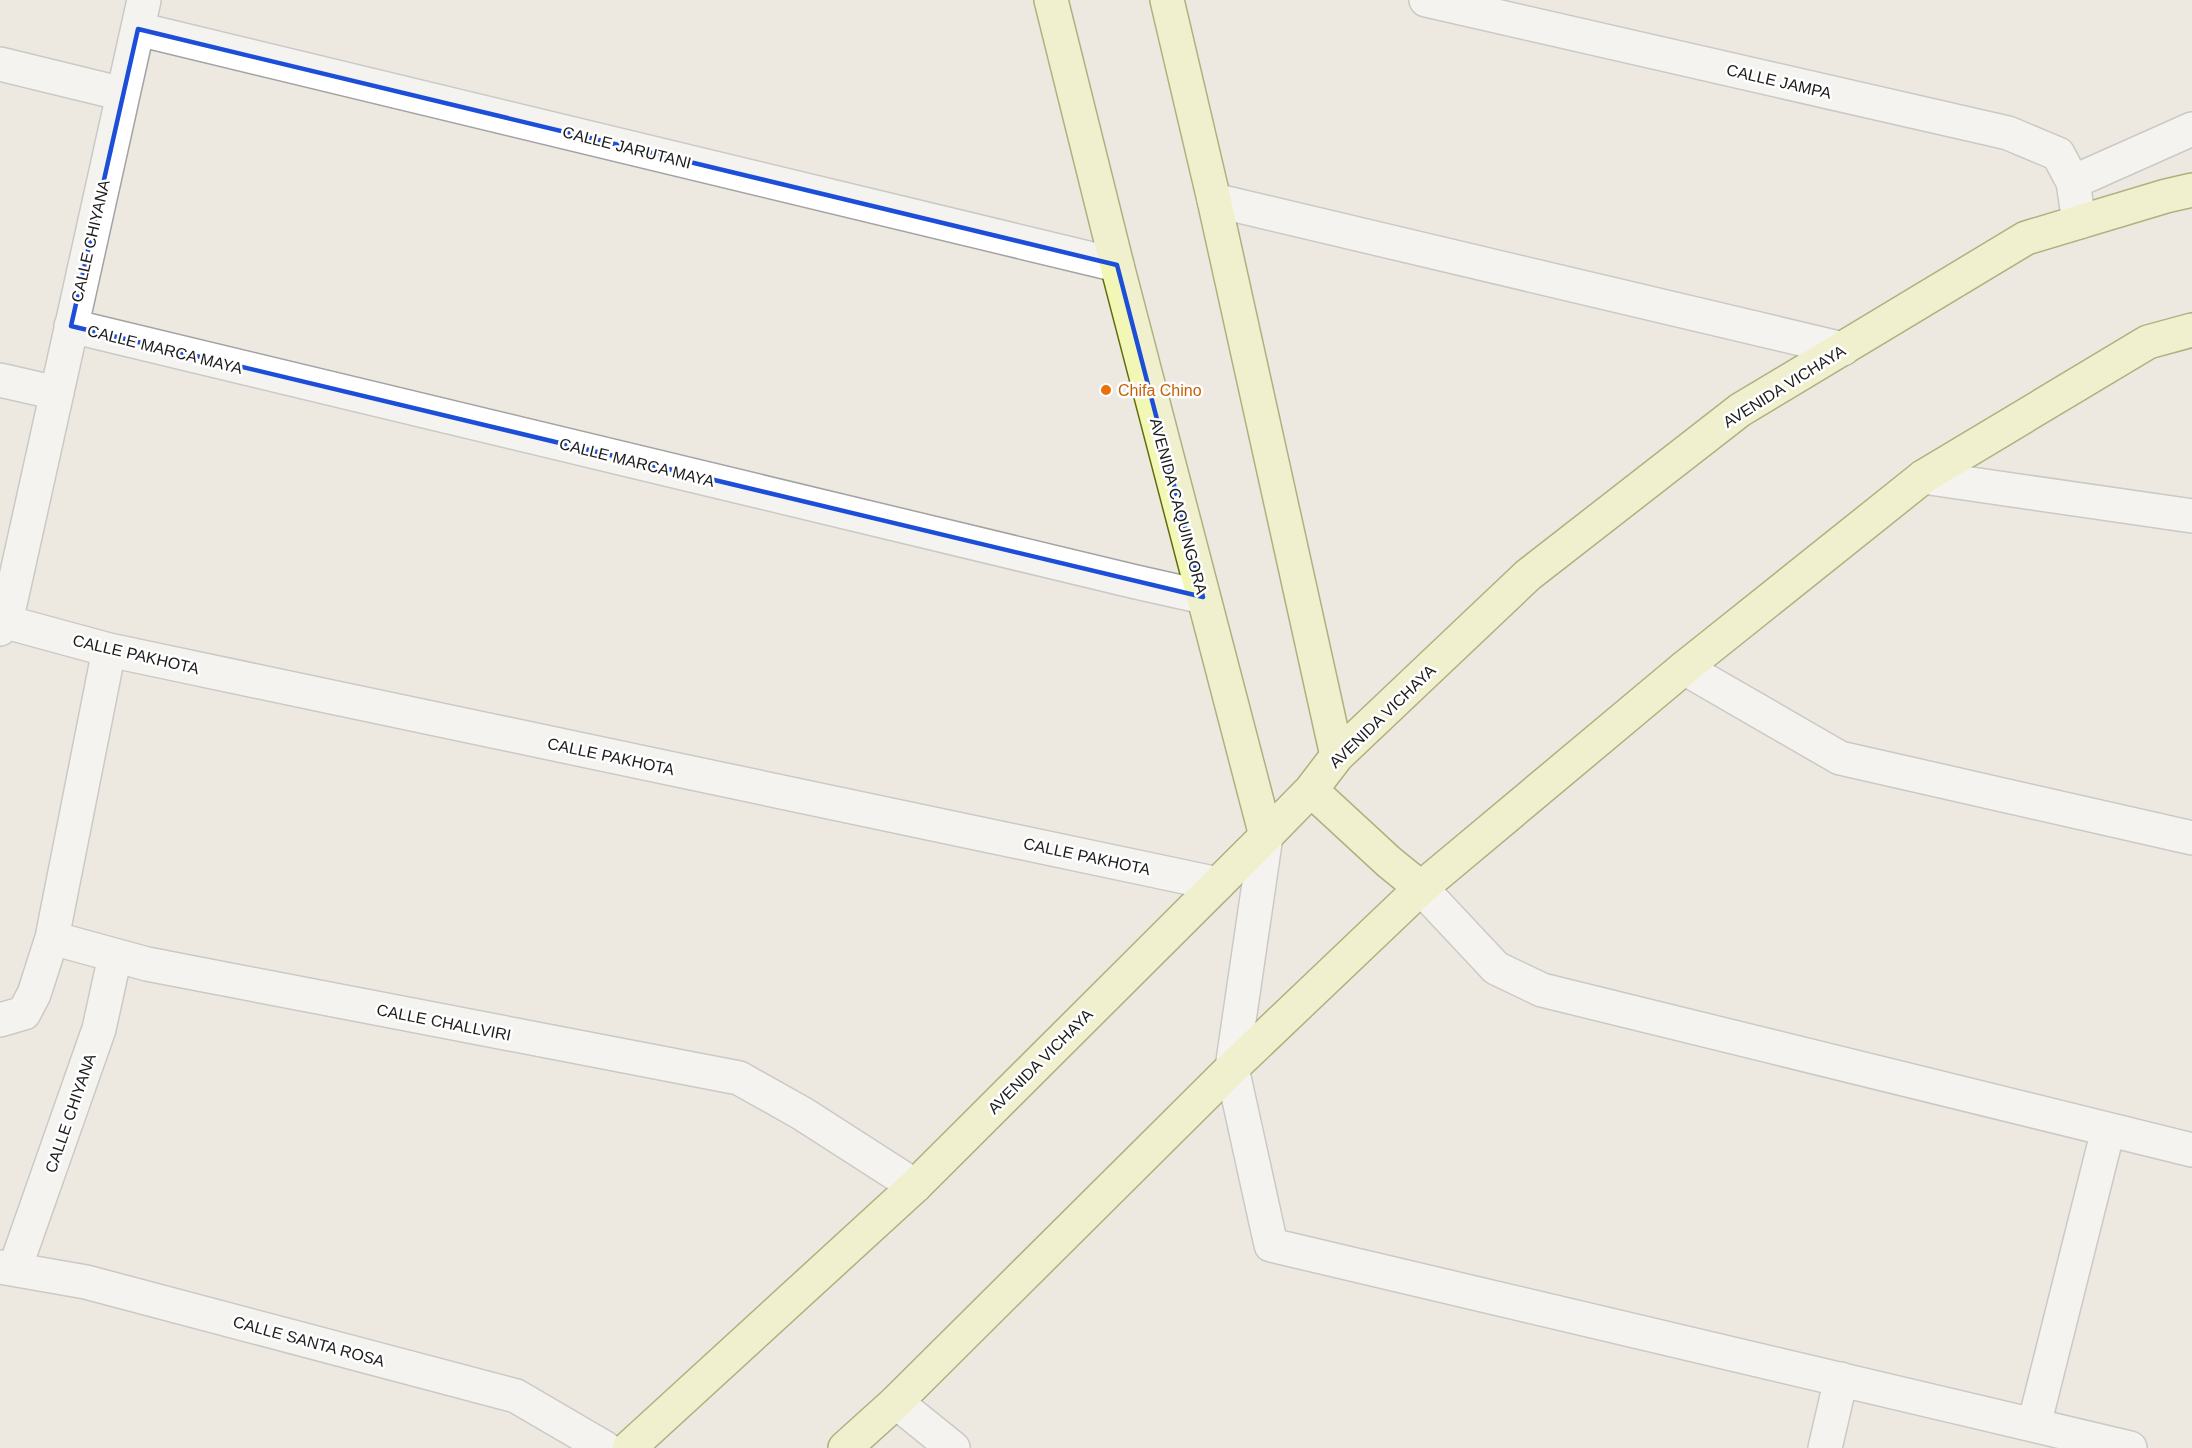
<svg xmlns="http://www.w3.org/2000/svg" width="2192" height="1448" viewBox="0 0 2192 1448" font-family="Arial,sans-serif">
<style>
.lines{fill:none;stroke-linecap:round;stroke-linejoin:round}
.street-casing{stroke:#a3a3a3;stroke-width:36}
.secondary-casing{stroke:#616e08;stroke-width:36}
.street{stroke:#fff;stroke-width:33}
.secondary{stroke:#f3f7b5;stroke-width:33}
.marked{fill:none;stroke:#1d4ed8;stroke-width:4.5;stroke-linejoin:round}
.food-dot{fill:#e8710a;stroke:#fff;stroke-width:2}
.labels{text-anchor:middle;stroke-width:5;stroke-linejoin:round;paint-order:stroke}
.street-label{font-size:16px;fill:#1c1c1c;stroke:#fff}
.food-label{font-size:16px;fill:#c56008;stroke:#fff;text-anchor:start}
</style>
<rect width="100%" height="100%" fill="#ede9e1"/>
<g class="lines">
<defs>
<path id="street" d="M1426,0L2008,133L2058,154L2073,182L2079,222
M138,29L1117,265
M0,64L123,94
M2073,182L2192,129
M1214,200L1843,349
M71,326L1136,582L1203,597
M0,380L57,393
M1923,477L2192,516
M6,622L109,650L1218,884
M0,629L6,622L144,0
M1684,668L1840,758L2192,838
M1266,836L1232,1068L1271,1245L2130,1448
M1421,888L1496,968L1542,990L2192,1150
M52,938L147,964L739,1078L803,1114L915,1186
M0,1020L24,1013L34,994L52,938L109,650
M0,1267L86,1282L516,1396L605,1448
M15,1268L99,1029L115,956
M896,1402L953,1448
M2034,1425L2108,1130
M1825,1448L1841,1379"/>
<path id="secondary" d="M1051,0L1117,265L1266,836
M1167,0L1214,200L1337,756
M1311,790L1389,862L1421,888
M629,1448L915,1186L1266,836L1311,790L1337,756L1528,575L1740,410L2026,238L2166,196L2192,190
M845,1448L896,1402L1232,1068L1421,888L1684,668L1923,477L2148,342L2192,330"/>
</defs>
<!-- street casing -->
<use href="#street" class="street-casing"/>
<!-- secondary casing -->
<use href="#secondary" class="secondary-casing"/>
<!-- street -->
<use href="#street" class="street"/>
<!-- secondary -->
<use href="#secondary" class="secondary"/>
</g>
<!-- marked area -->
<path d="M0 0H2192V1448H0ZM138,29L1117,265L1203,597L71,326Z" fill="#ede9e1" fill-opacity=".55" fill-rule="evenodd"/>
<path class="marked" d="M138,29L1117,265L1203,597L71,326Z"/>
<!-- markers -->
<circle class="food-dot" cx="1106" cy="390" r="6"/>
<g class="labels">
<!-- street labels -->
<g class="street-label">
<text transform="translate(1779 81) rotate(13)" y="6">CALLE JAMPA</text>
<text transform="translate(627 147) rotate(14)" y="6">CALLE JARUTANI</text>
<text transform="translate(90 241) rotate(-77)" y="6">CALLE CHIYANA</text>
<text transform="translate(165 349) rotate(14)" y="6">CALLE MARCA MAYA</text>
<text transform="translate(1784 386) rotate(-32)" y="6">AVENIDA VICHAYA</text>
<text transform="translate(637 462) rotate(14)" y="6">CALLE MARCA MAYA</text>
<text transform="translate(1179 506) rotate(75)" y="6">AVENIDA CAQUINGORA</text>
<text transform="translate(136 654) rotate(13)" y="6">CALLE PAKHOTA</text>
<text transform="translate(1382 716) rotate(-44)" y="6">AVENIDA VICHAYA</text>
<text transform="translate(611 756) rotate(12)" y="6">CALLE PAKHOTA</text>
<text transform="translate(1087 856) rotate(12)" y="6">CALLE PAKHOTA</text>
<text transform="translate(444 1022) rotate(11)" y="6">CALLE CHALLVIRI</text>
<text transform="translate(1040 1061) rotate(-45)" y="6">AVENIDA VICHAYA</text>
<text transform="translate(70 1113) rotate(-71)" y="6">CALLE CHIYANA</text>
<text transform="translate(309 1341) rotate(15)" y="6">CALLE SANTA ROSA</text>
</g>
<!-- food labels -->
<g class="food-label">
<text x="1118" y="396">Chifa Chino</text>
</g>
</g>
</svg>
